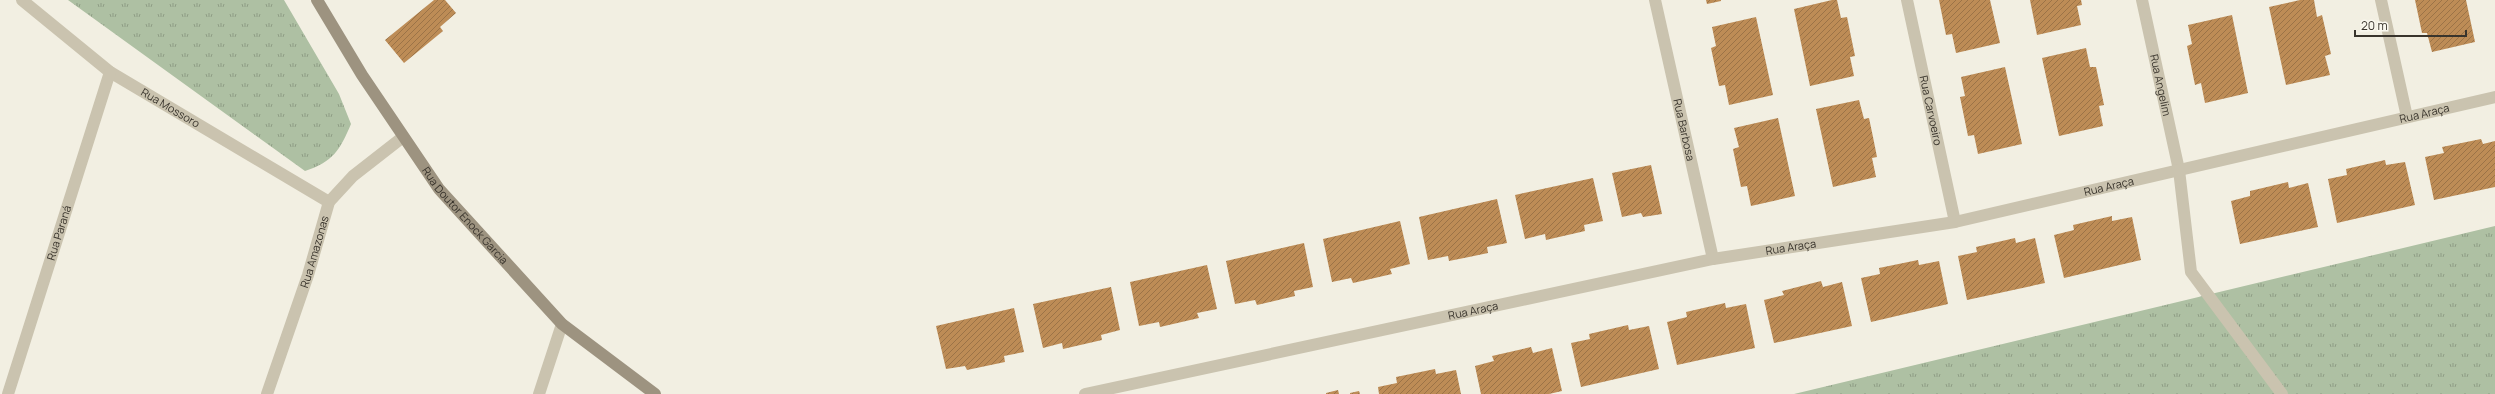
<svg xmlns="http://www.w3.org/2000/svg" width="2495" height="394" viewBox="0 0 2495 394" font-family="Manrope,sans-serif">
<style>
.grass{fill:url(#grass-tufts)}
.building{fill:url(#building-hatch)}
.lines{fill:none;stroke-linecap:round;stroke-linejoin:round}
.street{stroke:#cac3af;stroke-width:12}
.secondary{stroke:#9d9380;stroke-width:12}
.labels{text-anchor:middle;stroke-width:3;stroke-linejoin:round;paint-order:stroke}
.street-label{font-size:11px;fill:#39342c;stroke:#faf8ef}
</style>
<defs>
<pattern id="grass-tufts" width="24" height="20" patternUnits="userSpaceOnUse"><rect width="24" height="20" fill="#aec0a3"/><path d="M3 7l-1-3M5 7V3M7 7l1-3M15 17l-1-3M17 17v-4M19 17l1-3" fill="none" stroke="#8f9d85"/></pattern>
<pattern id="building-hatch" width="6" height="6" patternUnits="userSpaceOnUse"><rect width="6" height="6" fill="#bd8c56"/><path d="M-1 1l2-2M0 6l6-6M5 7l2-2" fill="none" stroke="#9b7347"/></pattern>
</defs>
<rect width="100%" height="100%" fill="#f2efe2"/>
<!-- grass -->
<path class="grass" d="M68,0H284L339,94L351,124C340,150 333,162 305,171Z
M2495,226V394H1794Z"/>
<!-- building -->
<path class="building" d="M434,0H445L456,13L440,27L443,31L404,63L385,40Z
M1706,0H1721V1L1707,4Z
M1832,0H1837L1841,18L1847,17L1855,56L1850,57L1854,76L1810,86L1794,9Z
M1939,0H1990L2000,43L1956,53L1952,34L1946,35Z
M2030,0H2081L2082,5L2077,6L2081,25L2037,35Z
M2300,0H2314L2317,17L2322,15L2331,54L2325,56L2330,75L2286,85L2269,7Z
M2415,0H2466L2475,42L2432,52L2427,33H2422Z
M2232,15L2248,93L2205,103L2201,83L2195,85L2187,46L2192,44L2188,25Z
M1756,17L1773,95L1729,105L1725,85L1719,86L1711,48L1716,46L1712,27Z
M2086,48L2090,67H2096L2104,105L2099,106L2103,126L2059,136L2042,58Z
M2005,67L2022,144L1978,154L1974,135L1968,136L1960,97L1965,96L1961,77Z
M1859,100L1864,119L1869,118L1873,137L1877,157L1872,158L1876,177L1833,187L1816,109Z
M1778,118L1795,196L1751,206L1747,186L1741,187L1733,149L1739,147L1734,128Z
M2481,139L2483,144L2495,141V187L2434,200L2425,157L2444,153L2442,147Z
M2385,160L2386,165L2405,162L2415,205L2337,223L2328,179L2347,175L2346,169Z
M1651,165L1662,214L1643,217L1641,213L1622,217L1612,173Z
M1593,178L1603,221L1584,225L1585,231L1546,240L1545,234L1525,239L1515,195Z
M2288,182L2289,188L2308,183L2318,227L2240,244L2231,201L2250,196V191Z
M1497,199L1507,243L1487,247L1488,253L1469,257L1449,261L1448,256L1428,260L1419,217Z
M2112,216V221L2132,217L2141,260L2064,278L2054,235L2074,230L2073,225Z
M1400,221L1410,264L1390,269L1392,274L1353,283L1351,278L1332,282L1323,239Z
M2015,238L2016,243L2035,238L2045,283L1967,300L1958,256L1977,252L1976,247Z
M1304,243L1313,287L1294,291L1295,296L1257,305L1255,300L1235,304L1226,261Z
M1918,260L1919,265L1939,261L1948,304L1871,322L1861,278L1880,274L1879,268Z
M1207,265L1217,309L1197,313L1199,318L1160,327L1159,322L1139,326L1130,282Z
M1821,281L1823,287L1842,282L1852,326L1774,343L1764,300L1784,295L1782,291Z
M1111,287L1120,330L1101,335L1102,340L1063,349L1062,343L1043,348L1033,304Z
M1725,303L1726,308L1746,304L1755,348L1677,365L1667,322L1687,317L1686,312Z
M1014,308L1024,352L1004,356L1005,362L967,370L965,366L946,369L936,326Z
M1628,325L1629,330L1649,326L1659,369L1581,387L1571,343L1590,339L1589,334Z
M1531,347L1533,353L1552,348L1562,391L1549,394H1481L1475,366L1494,361L1492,356Z
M1435,369L1436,374L1456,370L1461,394H1379L1378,387L1397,383L1396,377Z
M1338,390L1339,394H1326V393Z
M1359,391L1360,394H1350V393Z"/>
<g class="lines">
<!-- street -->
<g class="street">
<path id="s1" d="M22,0L110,72L329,202"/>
<path id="s2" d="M1655,0L1713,259"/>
<path id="s3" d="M1907,0L1955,222"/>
<path id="s4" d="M2142,0L2179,170L2191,272L2282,394"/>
<path d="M2381,0L2407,117"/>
<path id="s5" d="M8,394L110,72"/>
<path id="s6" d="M267,394L308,275L329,202L353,176L403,137"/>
<path d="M539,394L562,324"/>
<path id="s7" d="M1085,394L1713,259L1955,222L2495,97"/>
</g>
<!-- secondary -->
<path class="secondary" id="s8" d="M317,0L362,75L439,189L562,324L655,394"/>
</g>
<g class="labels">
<!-- street labels -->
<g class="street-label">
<text dy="4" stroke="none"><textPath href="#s4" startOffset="87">Rua Angelim</textPath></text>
<text dy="4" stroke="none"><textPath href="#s1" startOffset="184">Rua Mossoro</textPath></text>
<text dy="4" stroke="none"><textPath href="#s3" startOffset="113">Rua Carvoeiro</textPath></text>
<text dy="4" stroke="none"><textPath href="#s7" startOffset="1369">Rua Araça</textPath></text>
<text dy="4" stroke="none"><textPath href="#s2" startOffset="133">Rua Barbosa</textPath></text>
<text dy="4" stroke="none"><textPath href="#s7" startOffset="1045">Rua Araça</textPath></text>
<text dy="4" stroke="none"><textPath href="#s8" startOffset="262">Rua Doutor Enock Garcia</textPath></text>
<text dy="4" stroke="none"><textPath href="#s5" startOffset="169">Rua Paraná</textPath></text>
<text dy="4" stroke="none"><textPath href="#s7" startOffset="721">Rua Araça</textPath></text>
<text dy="4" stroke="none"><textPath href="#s6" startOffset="150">Rua Amazonas</textPath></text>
<text dy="4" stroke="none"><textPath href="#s7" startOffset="397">Rua Araça</textPath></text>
</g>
</g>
<!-- scale -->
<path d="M2355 30v6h111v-6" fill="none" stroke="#39342c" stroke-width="2"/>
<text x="2361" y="30" font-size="12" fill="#39342c" stroke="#faf8ef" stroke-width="3" paint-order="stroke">20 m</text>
</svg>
